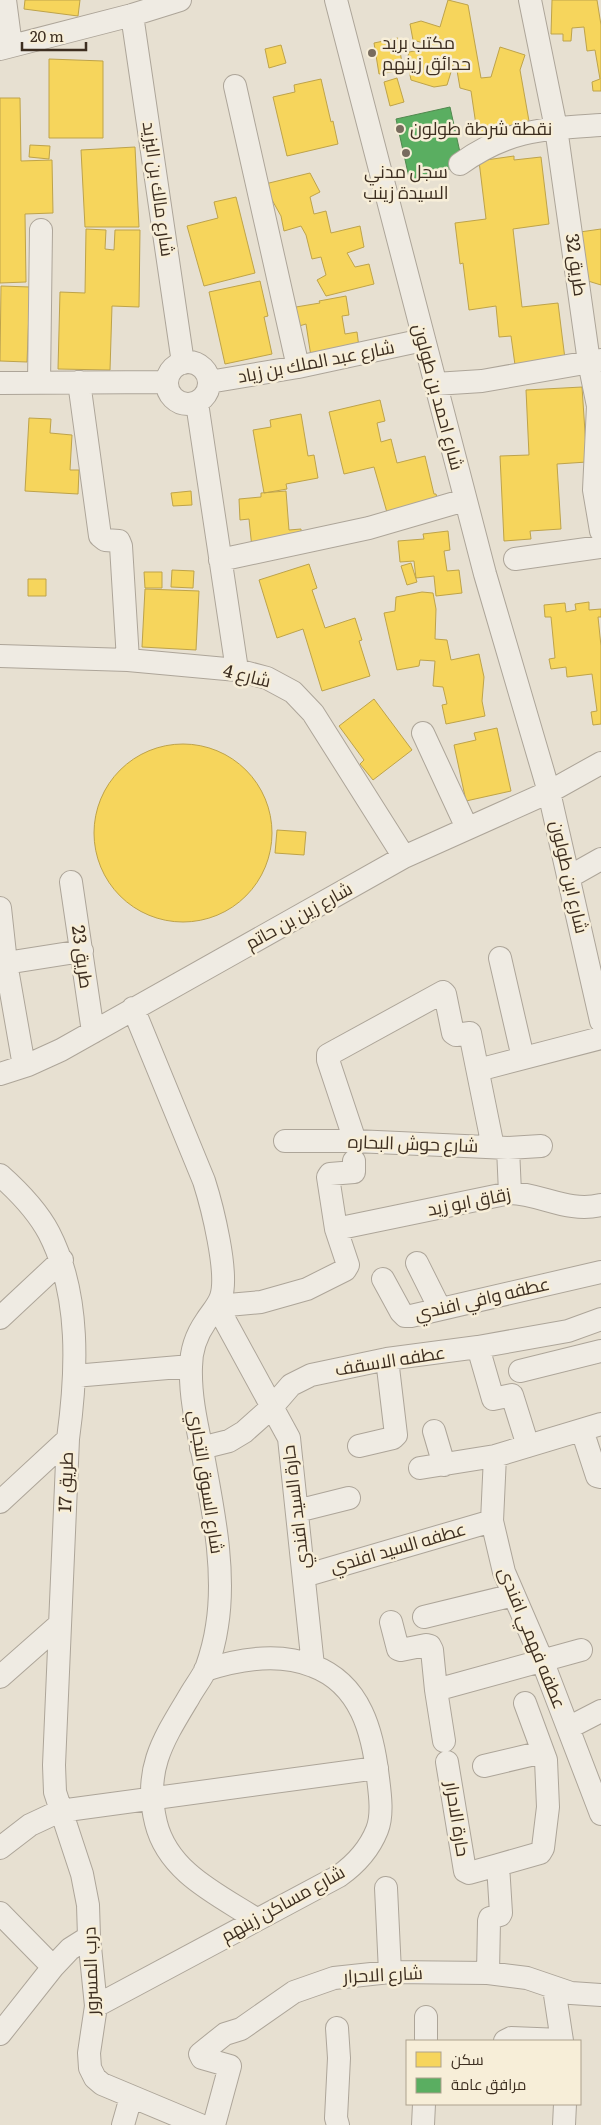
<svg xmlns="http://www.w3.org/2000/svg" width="601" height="2125" viewBox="0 0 601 2125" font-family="Literata,Cairo,serif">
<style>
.homes{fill:#f6d55c;stroke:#bea34a}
.public{fill:#5aae61;stroke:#51884e}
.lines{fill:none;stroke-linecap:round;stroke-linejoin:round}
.minor-casing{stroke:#ada599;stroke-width:24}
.minor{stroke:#efebe3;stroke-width:22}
.poi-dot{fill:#786c5e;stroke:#f7eed8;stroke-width:2}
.labels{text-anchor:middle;stroke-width:5;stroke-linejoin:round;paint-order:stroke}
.poi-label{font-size:18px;fill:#3d2e20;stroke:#f7eed8;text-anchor:start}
.street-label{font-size:18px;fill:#3d2e20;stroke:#f7eed8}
</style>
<rect width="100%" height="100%" fill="#e7e0d1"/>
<!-- homes -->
<path class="homes" d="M25,0H80L78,16L24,9Z
M448,0L468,5L481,78L491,77L500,47L525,55L520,70L529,121L527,126L482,134L477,132L471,91L460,88L455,59L447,85L434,87L411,80L407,60L409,52L437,47L413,40L410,24L421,21L440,27Z
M552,0H597L601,25V91H593L592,82L600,79L595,50L587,51L584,27L572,28L571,41H563V34H551Z
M398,38L403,70L379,74L374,43Z
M281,45L286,63L269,68L265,49Z
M49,59L103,61V138H49Z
M397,78L404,102L390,106L384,82Z
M321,79L331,122L333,121L338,144L287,156L273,97L295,92L294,85Z
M0,98H20L21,161L52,160L53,213L25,214L26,282L0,283Z
M30,145L50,146L49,159L29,157Z
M135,147L139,227H85L81,150Z
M514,156V160L541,157L549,224L513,229L522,307L558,303L565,359L515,365L511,336L499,337L496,306L469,310L463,263L460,264L455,223L486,219L479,161Z
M310,173L320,192L310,197L314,214L326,211L331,233L360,226L364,247L347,253L355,267L369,264L374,284L326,296L317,280L326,275L321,257L312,259L306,235L301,226L284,231L281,216L267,191L265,184Z
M236,197L255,273L204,286L187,226L218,218L214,202Z
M86,229L106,230L105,249L114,250L115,230H140L139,307L112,306L110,370L58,369L60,292L85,293Z
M601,229V285L588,281L580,232Z
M260,281L268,316L264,317L272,354L225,364L209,292Z
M1,286L30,287L27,362L0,361Z
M346,296L349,315L342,316L345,334L357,332L360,355L312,363L306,324L299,326L296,307L320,303L319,301Z
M582,387L587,462L557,464L561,529L530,531L531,539L504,541L500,456L529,455L526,390Z
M380,400L385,421L377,423L381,442L391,439L397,463L425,456L434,494H436L440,510L388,516L374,467L344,474L329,412Z
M301,414L308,456L314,455L318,478L286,484L287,489L264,493L253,430L271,427L270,420Z
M29,418L51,419L50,433L72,435L70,470H79L78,494L25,491Z
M191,491L192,505L173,506L171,493Z
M286,491L289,530L301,529L302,550L253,558L249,519L240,520L239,499L261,497V493Z
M448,531L450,550L444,551L447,571L459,570L462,593L436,596L434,576L416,578L414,561L400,562L398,541L424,539L423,534Z
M411,563L417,582L407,585L401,566Z
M309,564L317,588L312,590L325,628L355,618L362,640L359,641L370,676L322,691L303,629L277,638L259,580Z
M172,570L194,571L193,588L171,587Z
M144,572H162V588H145Z
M28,579H46V596H28Z
M145,589L199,591L196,650L142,647Z
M422,592L433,593L436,609L435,639L447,640L451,660L479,654L484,677L482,701L485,716L446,724L442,705L447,704L443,687L433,686L435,661L420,660L419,666L397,670L384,613L395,611L396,597Z
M589,602V610L601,609V617H598L601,646V724L593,725L591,712L597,711L592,674L567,677L566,667L551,669L549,659L555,658L551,617H545L544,605L565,603L566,612L576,610L575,604Z
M374,699L412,750L373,780L360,764L364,760L339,726Z
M497,728L511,791L466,801L454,745L476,740L474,733Z
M94 833a89 89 0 1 1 178 0a89 89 0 1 1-178 0Z
M277,830L306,832L304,855L275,853Z"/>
<!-- public -->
<path class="public" d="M450,107L463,166L423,175L424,179L410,182L396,119Z"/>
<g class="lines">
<defs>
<path id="minor" d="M5,0L11,46
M336,0L485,574L549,792L601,1021
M530,0L556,128L589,362L598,406L594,490L601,531
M132,15L183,363
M0,49L132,15L180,0
M235,86L298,367
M460,164C509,129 543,129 601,125
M167 383a21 21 0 1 1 42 0a21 21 0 1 1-42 0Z
M79,382L100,536L105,540L119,541L121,546L128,660
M209,382L298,367L423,340
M0,383L167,382
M39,383L41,230
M435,384L482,381L601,360
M197,403L237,670
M515,559L601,547
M220,560L369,528L465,500
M0,656L128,660L237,670L267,678L293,692L313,713L404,857
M423,733L467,828
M569,877L601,859
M71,882L93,1032
M0,908L6,963L24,1066
M500,958L523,1058
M6,963L82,951
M133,1008L204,1181C212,1206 229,1273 221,1297C218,1306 211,1313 206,1321C197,1334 191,1350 191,1367C190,1397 197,1426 203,1455C213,1510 226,1570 217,1626C215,1640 211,1655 206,1669C201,1679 194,1688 189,1697C163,1740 143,1770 156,1823C168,1872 217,1894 256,1919
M478,1070L601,1038
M0,1074L28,1065L61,1050L404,857L549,792L601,763
M285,1141H355L508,1148L541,1146
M355,1141L328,1060V1055L443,992L445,994L453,1033L456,1035L470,1033L493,1147
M508,1148L510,1193
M0,1175C18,1191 38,1212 49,1233C81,1295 77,1373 68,1439L54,1765L55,1792L82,1874L88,1905L89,1937L96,2006L89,2053L90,2068L95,2078L102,2084L200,2125
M336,1229L510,1193C542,1194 568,1213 601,1205
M417,1263L440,1309
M383,1279L401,1312L405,1316H411L601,1272
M0,1318L62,1260
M478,1347L493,1399L512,1395L528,1446
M520,1371L601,1351
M74,1376L191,1366
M582,1430L597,1476L601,1477
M434,1431L444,1465
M359,1446L393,1438L396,1435L387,1359
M201,1448L229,1441L244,1432L272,1407L291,1385L311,1375L387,1359L478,1347L568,1331L601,1319
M495,1456L492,1521L504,1572L542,1660L601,1814
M420,1468L495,1456L601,1424
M0,1502L68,1439
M297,1511L349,1498
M304,1576L492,1521
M424,1617L514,1595
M391,1622L398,1649L401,1650L426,1645L430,1646L432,1650L436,1690L444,1741
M313,1666L289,1438L217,1306L261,1302L307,1289L345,1270L348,1265L336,1229L328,1177L330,1174L354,1172V1161
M0,1677L60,1624
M436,1690L581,1650
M568,1728L601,1711
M447,1762L465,1871L469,1873L498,1865
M484,1766L543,1752
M0,1848L30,1825L60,1811L377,1768
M386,1888L390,1972
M0,1913L53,1967
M488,1973L489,1921L490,1918L500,1915L501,1913L498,1865L540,1853L543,1848L548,1807L546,1760L525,1703
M554,1988L562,2041
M96,2006L339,1876C356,1864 369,1850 377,1830C383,1815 380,1794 378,1778C373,1733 361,1684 313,1666C279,1652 239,1659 205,1670
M337,2028L339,2058L336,2118L338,2125
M0,2034L53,1967L70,1949L89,1937
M426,2041V2017
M505,2041L511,2038L562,2040
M123,2125L131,2097
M214,2125L230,2066L202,2058L200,2054L225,2034L241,2029L294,1992L334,1978L390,1972L488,1973L527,1978L571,1993L601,1995
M423,2125L424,2104
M564,2125L565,2104"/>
</defs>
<!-- minor casing -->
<use href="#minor" class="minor-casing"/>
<!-- minor -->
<use href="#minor" class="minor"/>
</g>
<!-- markers -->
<g class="poi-dot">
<circle cx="372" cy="53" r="5"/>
<circle cx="400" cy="129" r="5"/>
<circle cx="406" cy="153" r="5"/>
</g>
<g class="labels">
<!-- poi labels -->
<g class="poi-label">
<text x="382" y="49">مكتب بريد<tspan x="382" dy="21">حدائق زينهم</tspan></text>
<text x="410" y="135">نقطة شرطة طولون</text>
<text x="406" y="178" text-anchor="middle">سجل مدني<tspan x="406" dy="21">السيدة زينب</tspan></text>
</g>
<!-- street labels -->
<g class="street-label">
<text transform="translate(158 189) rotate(82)" y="6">شارع مالك بن اليزيد</text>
<text transform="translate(576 265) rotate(82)" y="6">طريق 32</text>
<text transform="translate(316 362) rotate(-11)" y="6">شارع عبد الملك بن زياد</text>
<text transform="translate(438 397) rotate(75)" y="6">شارع احمد بن طولون</text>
<text transform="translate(247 676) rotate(14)" y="6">شارع 4</text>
<text transform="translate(569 877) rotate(77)" y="6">شارع ابن طولون</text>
<text transform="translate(299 916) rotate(-29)" y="6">شارع زين بن حاتم</text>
<text transform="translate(82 957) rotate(82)" y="6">طريق 23</text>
<text transform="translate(413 1144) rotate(2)" y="6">شارع حوش البحاره</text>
<text transform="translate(469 1202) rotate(-11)" y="6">زقاق ابو زيد</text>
<text transform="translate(482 1299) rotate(-13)" y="6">عطفه وافي افندي</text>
<text transform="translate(390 1361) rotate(-9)" y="6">عطفه الاسقف</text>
<text transform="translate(66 1482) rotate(-88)" y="6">طريق 17</text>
<text transform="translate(206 1482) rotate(81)" y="6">شارع السوق التجاري</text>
<text transform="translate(296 1507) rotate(-97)" y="6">حارة السيد افندي</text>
<text transform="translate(398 1548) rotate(-16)" y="6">عطفه السيد افندي</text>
<text transform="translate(532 1638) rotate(68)" y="6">عطفه فهمي افندى</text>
<text transform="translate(457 1819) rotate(81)" y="6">حارة الاحرار</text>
<text transform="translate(283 1904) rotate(-29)" y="6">شارع مساكن زينهم</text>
<text transform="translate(91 1971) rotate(-92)" y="6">درب المسرور</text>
<text transform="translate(383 1975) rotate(-3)" y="6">شارع الاحرار</text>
</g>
</g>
<!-- legend -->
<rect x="406" y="2040" width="175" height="65" fill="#f7eed8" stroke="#ada18e"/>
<rect x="416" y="2052" width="25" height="15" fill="#f6d55c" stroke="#ada18e"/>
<text x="451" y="2065" font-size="15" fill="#3d2e20">سكن</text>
<rect x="416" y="2078" width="25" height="15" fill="#5aae61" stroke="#ada18e"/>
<text x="451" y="2090" font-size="15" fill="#3d2e20">مرافق عامة</text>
<!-- scale -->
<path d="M22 42v8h64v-8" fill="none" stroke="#3d2e20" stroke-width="2.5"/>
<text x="30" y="42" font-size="15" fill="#3d2e20" stroke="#f7eed8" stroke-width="4" paint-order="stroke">20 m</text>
</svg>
